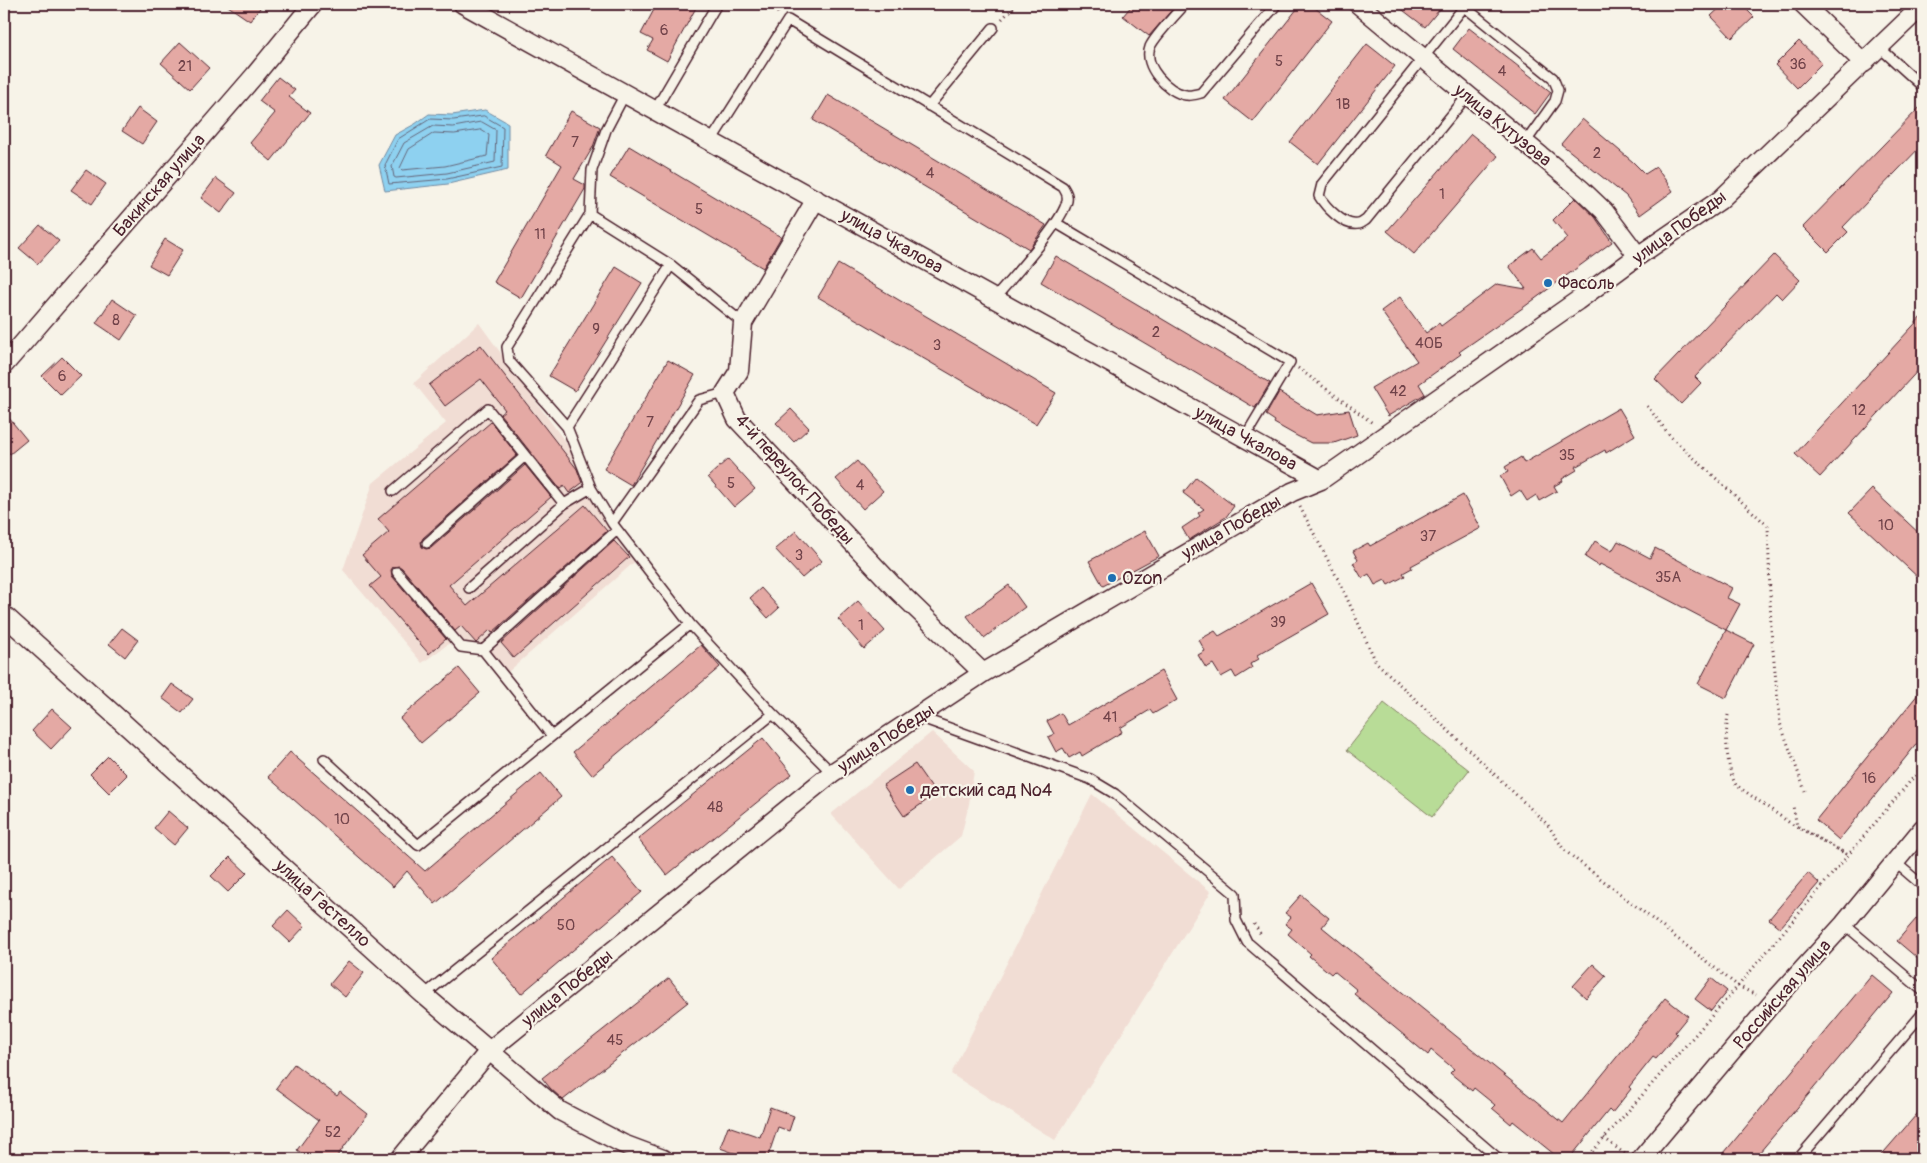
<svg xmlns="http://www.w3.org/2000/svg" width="1927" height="1163" viewBox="0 0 1927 1163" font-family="Pangolin,sans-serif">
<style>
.built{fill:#f1ddd4}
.green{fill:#b8dc97;stroke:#817e61}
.water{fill:#8ed1f0;stroke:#738aa1}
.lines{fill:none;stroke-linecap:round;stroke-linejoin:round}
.shore{stroke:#65667a;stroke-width:1}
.building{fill:#e4a9a4;stroke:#4a1f2b}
.service-casing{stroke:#4a1f2b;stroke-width:12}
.minor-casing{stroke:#4a1f2b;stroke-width:21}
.path{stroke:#4a1f2b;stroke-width:3;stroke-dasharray:1 4;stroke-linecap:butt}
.service{stroke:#f7f3e8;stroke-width:9}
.minor{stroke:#f7f3e8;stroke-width:18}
.poi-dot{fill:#1f6fb2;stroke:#f7f3e8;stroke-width:2}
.labels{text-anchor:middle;stroke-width:4.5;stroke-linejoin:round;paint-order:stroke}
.number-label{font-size:15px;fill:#704249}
.street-label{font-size:18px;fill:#4a1f2b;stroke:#f7f3e8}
.poi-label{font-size:18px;fill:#4a1f2b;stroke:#f7f3e8;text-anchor:start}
</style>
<rect width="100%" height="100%" fill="#f7f3e8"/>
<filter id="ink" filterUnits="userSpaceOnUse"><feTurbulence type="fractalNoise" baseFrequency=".02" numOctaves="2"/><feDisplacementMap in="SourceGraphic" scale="10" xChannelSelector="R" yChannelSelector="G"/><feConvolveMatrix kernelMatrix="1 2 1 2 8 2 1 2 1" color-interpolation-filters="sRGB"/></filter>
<g filter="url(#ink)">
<!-- built -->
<path class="built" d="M479,323L587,472L639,558L508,672L458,637L422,663L343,570L373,483L446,423L414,383Z
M932,732L974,771L969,804L961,836L899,889L831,814Z
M1092,794L1211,892L1055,1140L951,1074Z"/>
<!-- green -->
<path class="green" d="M1384,703L1469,770L1432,817L1347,750Z"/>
<!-- water -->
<path class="water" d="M485,110L508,123V170L448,184L385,191L379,165L395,135L415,124L429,114L452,115Z"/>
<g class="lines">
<!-- shore -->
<path class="shore" d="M484,116L503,127L502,167L447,179L389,184L385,165L398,139L430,119L453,120Z
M482,122L496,130L495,162L447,173L396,178L394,177L392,166L404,143L433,126L453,127Z
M481,130L489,135L487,156L445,166L402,170L400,168L409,149L434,133L454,134Z"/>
</g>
<!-- building -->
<path class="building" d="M225,4H263L250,21Z
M657,4H698L667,61L647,50L653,40L641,34Z
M1133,4H1177L1149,36L1123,16Z
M1301,4H1310L1332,21L1253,122L1225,100Z
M1395,4H1444L1425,27Z
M1724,4H1741L1754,17L1732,38L1711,16Z
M1469,28L1551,92L1535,114L1453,49Z
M1799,41L1822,63L1797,88L1775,65Z
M180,42L209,68L190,89L161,63Z
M1367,44L1395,66L1318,164L1290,142Z
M278,77L295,90L289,97L310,113L271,161L250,143L275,113L259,101Z
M828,95L1046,225L1029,249L813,120Z
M1923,104V144L1843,227L1848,232L1828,252L1803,227Z
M138,108L157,122L142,144L122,131Z
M571,111L600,127L593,147L574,179L585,185V189L521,298L494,282L562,165L546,155Z
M1582,119L1633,162L1645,174L1656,167L1673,191L1640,215L1626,196L1561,144Z
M1471,134L1498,156L1414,254L1387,231Z
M629,146L781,237L763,268L610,177Z
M86,170L106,184L92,204L71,190Z
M216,178L236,193L221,213L201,198Z
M1575,198L1595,217L1612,242L1524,307L1459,352L1461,354L1419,384L1425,394L1388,416L1371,388L1417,361L1381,311L1400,297L1426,333L1439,323L1441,326L1497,284L1526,289L1509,266L1533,248L1541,258L1568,238L1553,220Z
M40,225L59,241L38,264L19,248Z
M165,239L183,250L167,275L149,265Z
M1774,255L1800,280L1782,299L1776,293L1695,377L1701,383L1681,404L1655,379Z
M1056,256L1270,383L1255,408L1041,282Z
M838,264L1056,393L1036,424L818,297Z
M616,267L642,283L575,391L549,376Z
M112,299L137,316L121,340L96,323Z
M1923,315V365L1820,477L1795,454Z
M481,345L577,469L582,483L569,493L564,486L560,489L500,414L505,410L481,379L445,406L429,385Z
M62,357L81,376L61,395L42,376Z
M668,360L695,375L631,485L604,469Z
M1279,392L1317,415L1349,410L1357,435L1334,443H1311L1297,436L1274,423L1275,421L1266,415Z
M1619,408L1635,435L1606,453L1605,450L1575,467L1577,470L1562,479L1563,481L1554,486L1557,491L1539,501L1536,495L1527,501L1520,490L1511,496L1500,476L1508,472L1505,467L1521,457L1524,463Z
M791,409L809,428L794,442L776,423Z
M4,412L27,440L10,454L4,446Z
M491,422L517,455L423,538L421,542L422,547L426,549L431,548L525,465L551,497L449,585L467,606L585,505L607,531L492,633L490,630L476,643L461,626L455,631L402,568L399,566L393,567L391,570L392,576L446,639L429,654L370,586L381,577L362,555L389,532L378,519Z
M728,459L755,489L734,507L708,477Z
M857,461L883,491L863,509L836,479Z
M1196,477L1234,506L1226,517L1189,540L1182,528L1200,516L1198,513L1204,509L1183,493Z
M1872,489L1923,537V582L1849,513Z
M1463,495L1481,528L1411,566L1412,568L1403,573L1405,576L1388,585L1385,580L1375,585L1369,574L1362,578L1353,563L1358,560L1353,551L1368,543L1370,546Z
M796,531L822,561L802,578L775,549Z
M1145,531L1159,556L1103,586L1089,561Z
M614,541L629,557L514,658L501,643Z
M1595,541L1612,551L1618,541L1650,558L1655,548L1732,588L1727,598L1740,604L1726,630L1600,564L1599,566L1585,557Z
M1311,583L1329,614L1257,655L1259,659L1250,664L1252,668L1236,678L1232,671L1221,677L1213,664L1206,668L1198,655L1205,651L1199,640L1215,631L1219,636Z
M1009,585L1025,607L984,638L967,616Z
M761,588L779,608L768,618L750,598Z
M858,601L885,631L864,649L838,619Z
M122,628L138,640L125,657L109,644Z
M1726,630L1754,644L1726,698L1698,684Z
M701,645L720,667L592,775L573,752Z
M459,668L480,693L421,743L400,718Z
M1161,671L1177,700L1153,714L1150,710L1120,728L1122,732L1082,756L1080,752L1069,758L1063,748L1056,752L1048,737L1054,734L1047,721L1061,713L1068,725Z
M172,684L193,699L182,713L162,698Z
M1923,688V736L1839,840L1816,820Z
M52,709L72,727L51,749L32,731Z
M763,738L792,774L667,875L638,839Z
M290,752L425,871L541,773L561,797L435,904L407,871L393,887L268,777Z
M108,756L127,775L109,793L90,774Z
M915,764L936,794L904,816L883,785Z
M168,811L188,828L174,845L154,828Z
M230,857L247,873L228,892L211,876Z
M612,857L642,892L521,994L491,958Z
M1808,873L1819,883L1780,928L1769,919Z
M1301,895L1329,918L1322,927L1563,1123L1665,998L1688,1016L1675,1032L1677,1034L1656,1059L1653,1057L1629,1087L1631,1089L1612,1113L1609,1110L1569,1159H1560L1513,1121L1511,1124L1492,1108L1495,1105L1474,1088L1472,1091L1450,1073L1454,1069L1431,1050L1428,1055L1354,994L1357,990L1334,971L1331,974L1309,956L1311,954L1288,934L1292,929L1285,924L1291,917L1285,913Z
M288,910L305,926L290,942L273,926Z
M1923,911V963L1897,941Z
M349,961L364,973L345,997L330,984Z
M1593,964L1606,976L1586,998L1573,986Z
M1872,975L1893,993L1830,1069L1754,1159H1719Z
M669,978L688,1002L563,1100L550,1088L542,1078Z
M1711,978L1727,991L1711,1011L1695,999Z
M294,1064L337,1096L340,1092L368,1114L335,1159H310L297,1150L319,1120L276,1088Z
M770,1107L794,1116L789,1131L778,1127L767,1159H751L720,1148L728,1126L760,1137Z
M1923,1107V1159H1878Z"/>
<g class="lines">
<defs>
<path id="service" d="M1185,4C1177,13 1154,37 1150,47C1143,66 1167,92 1186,95C1190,96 1197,94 1201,93L1277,4
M1461,4L1553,78L1558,90L1555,101L1525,143
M1464,7L1322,184L1319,196C1325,206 1344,227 1358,224C1361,224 1363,222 1366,220L1467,96
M1880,48L1923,87
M929,106L993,28
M655,110L717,4
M711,141L788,20L1063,187C1066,192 1068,195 1067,201C1063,222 1011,279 995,298
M590,214L592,170L606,130L625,94
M1056,223L1290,362L1245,437
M671,265L743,323
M725,393L699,400L612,523L690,624L773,714L832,773
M567,427L671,265L590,214L507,347L509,361L567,427L591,488L612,523
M393,491L488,409L564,504
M616,531L483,650L552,736L690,624
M427,543L525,456
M397,572L461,647L483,650
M469,588L564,504L591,488
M919,717L1090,779L1115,794L1235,894L1236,920L1247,942L1499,1159
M324,759L418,845L552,736
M1895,862L1923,886
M1844,924L1923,991
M424,995L773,714
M1798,1159L1923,1013"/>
<path id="minor" d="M463,4L1321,480
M1358,4L1582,190L1604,211L1638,256
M1803,4L1864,63
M816,199L743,323L739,371L725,393L737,419L895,588L983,673
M4,365L255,75L313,4
M4,615L424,995L560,1111L623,1144L663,1159
M400,1159L489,1051L832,773L983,673L1292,492L1321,480L1577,301L1638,256L1720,200L1923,5
M1641,1159L1773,1002L1844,924L1923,828"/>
</defs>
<!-- service casing -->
<use href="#service" class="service-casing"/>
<!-- minor casing -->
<use href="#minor" class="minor-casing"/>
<!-- path -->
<path class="path" d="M772,4L778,13
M1002,19L1017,4
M1298,368L1374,424
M1647,406L1671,437L1768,526L1771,630L1780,723L1805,791
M1300,507L1340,583L1376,662L1548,825L1564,850L1738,986L1756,995
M1728,715C1725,734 1726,768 1736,785L1790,823L1848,855L1797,826L1793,806
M1254,924L1262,936
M1604,1138L1626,1155
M1586,1159L1738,986L1923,766"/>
<!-- service -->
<use href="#service" class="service"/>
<!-- minor -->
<use href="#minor" class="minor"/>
</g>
</g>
<!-- markers -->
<g class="poi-dot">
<circle cx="1548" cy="283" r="5"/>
<circle cx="1112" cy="578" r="5"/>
<circle cx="910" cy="790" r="5"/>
</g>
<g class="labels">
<!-- number labels -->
<g class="number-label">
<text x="664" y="35">6</text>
<text x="1279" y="66">5</text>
<text x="1798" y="69">36</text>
<text x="185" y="71">21</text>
<text x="1502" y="76">4</text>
<text x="1343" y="109">1В</text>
<text x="575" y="147">7</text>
<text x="1597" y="158">2</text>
<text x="930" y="178">4</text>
<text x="1442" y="199">1</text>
<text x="699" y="214">5</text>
<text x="540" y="239">11</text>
<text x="116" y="325">8</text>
<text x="596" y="334">9</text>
<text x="1156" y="337">2</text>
<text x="1429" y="348">40Б</text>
<text x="937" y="350">3</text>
<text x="62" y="381">6</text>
<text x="1398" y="396">42</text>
<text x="1859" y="415">12</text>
<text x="650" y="427">7</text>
<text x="1567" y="460">35</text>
<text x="731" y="488">5</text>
<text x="860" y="490">4</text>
<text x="1886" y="530">10</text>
<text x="1428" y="541">37</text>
<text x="799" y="560">3</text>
<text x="1668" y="582">35А</text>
<text x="1278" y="627">39</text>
<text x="861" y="630">1</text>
<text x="1110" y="722">41</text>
<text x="1869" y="783">16</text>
<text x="715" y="812">48</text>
<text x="342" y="824">10</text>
<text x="566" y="930">50</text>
<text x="615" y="1045">45</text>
<text x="333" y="1137">52</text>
</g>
<!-- street labels -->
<g class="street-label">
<text transform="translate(1503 125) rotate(39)" y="6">улица Кутузова</text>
<text transform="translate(159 185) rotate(-49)" y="6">Бакинская улица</text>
<text transform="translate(1679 227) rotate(-36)" y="6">улица Победы</text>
<text transform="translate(892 241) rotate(29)" y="6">улица Чкалова</text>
<text transform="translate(1246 438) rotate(29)" y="6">улица Чкалова</text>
<text transform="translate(795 479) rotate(48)" y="6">4-й переулок Победы</text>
<text transform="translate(1231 527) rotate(-30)" y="6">улица Победы</text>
<text transform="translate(886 738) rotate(-33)" y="6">улица Победы</text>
<text transform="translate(323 903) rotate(42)" y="6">улица Гастелло</text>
<text transform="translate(567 988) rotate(-39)" y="6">улица Победы</text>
<text transform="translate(1782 994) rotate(-49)" y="6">Российская улица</text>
</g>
<!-- poi labels -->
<g class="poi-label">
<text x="1558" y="289">Фасоль</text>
<text x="1122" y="584">Ozon</text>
<text x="920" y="796">детский сад №4</text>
</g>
</g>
<!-- margin -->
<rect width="1927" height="1163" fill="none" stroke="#f7f3e8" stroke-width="20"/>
<rect x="10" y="10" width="1907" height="1143" fill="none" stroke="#4a1f2b" stroke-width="2" filter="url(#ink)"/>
</svg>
